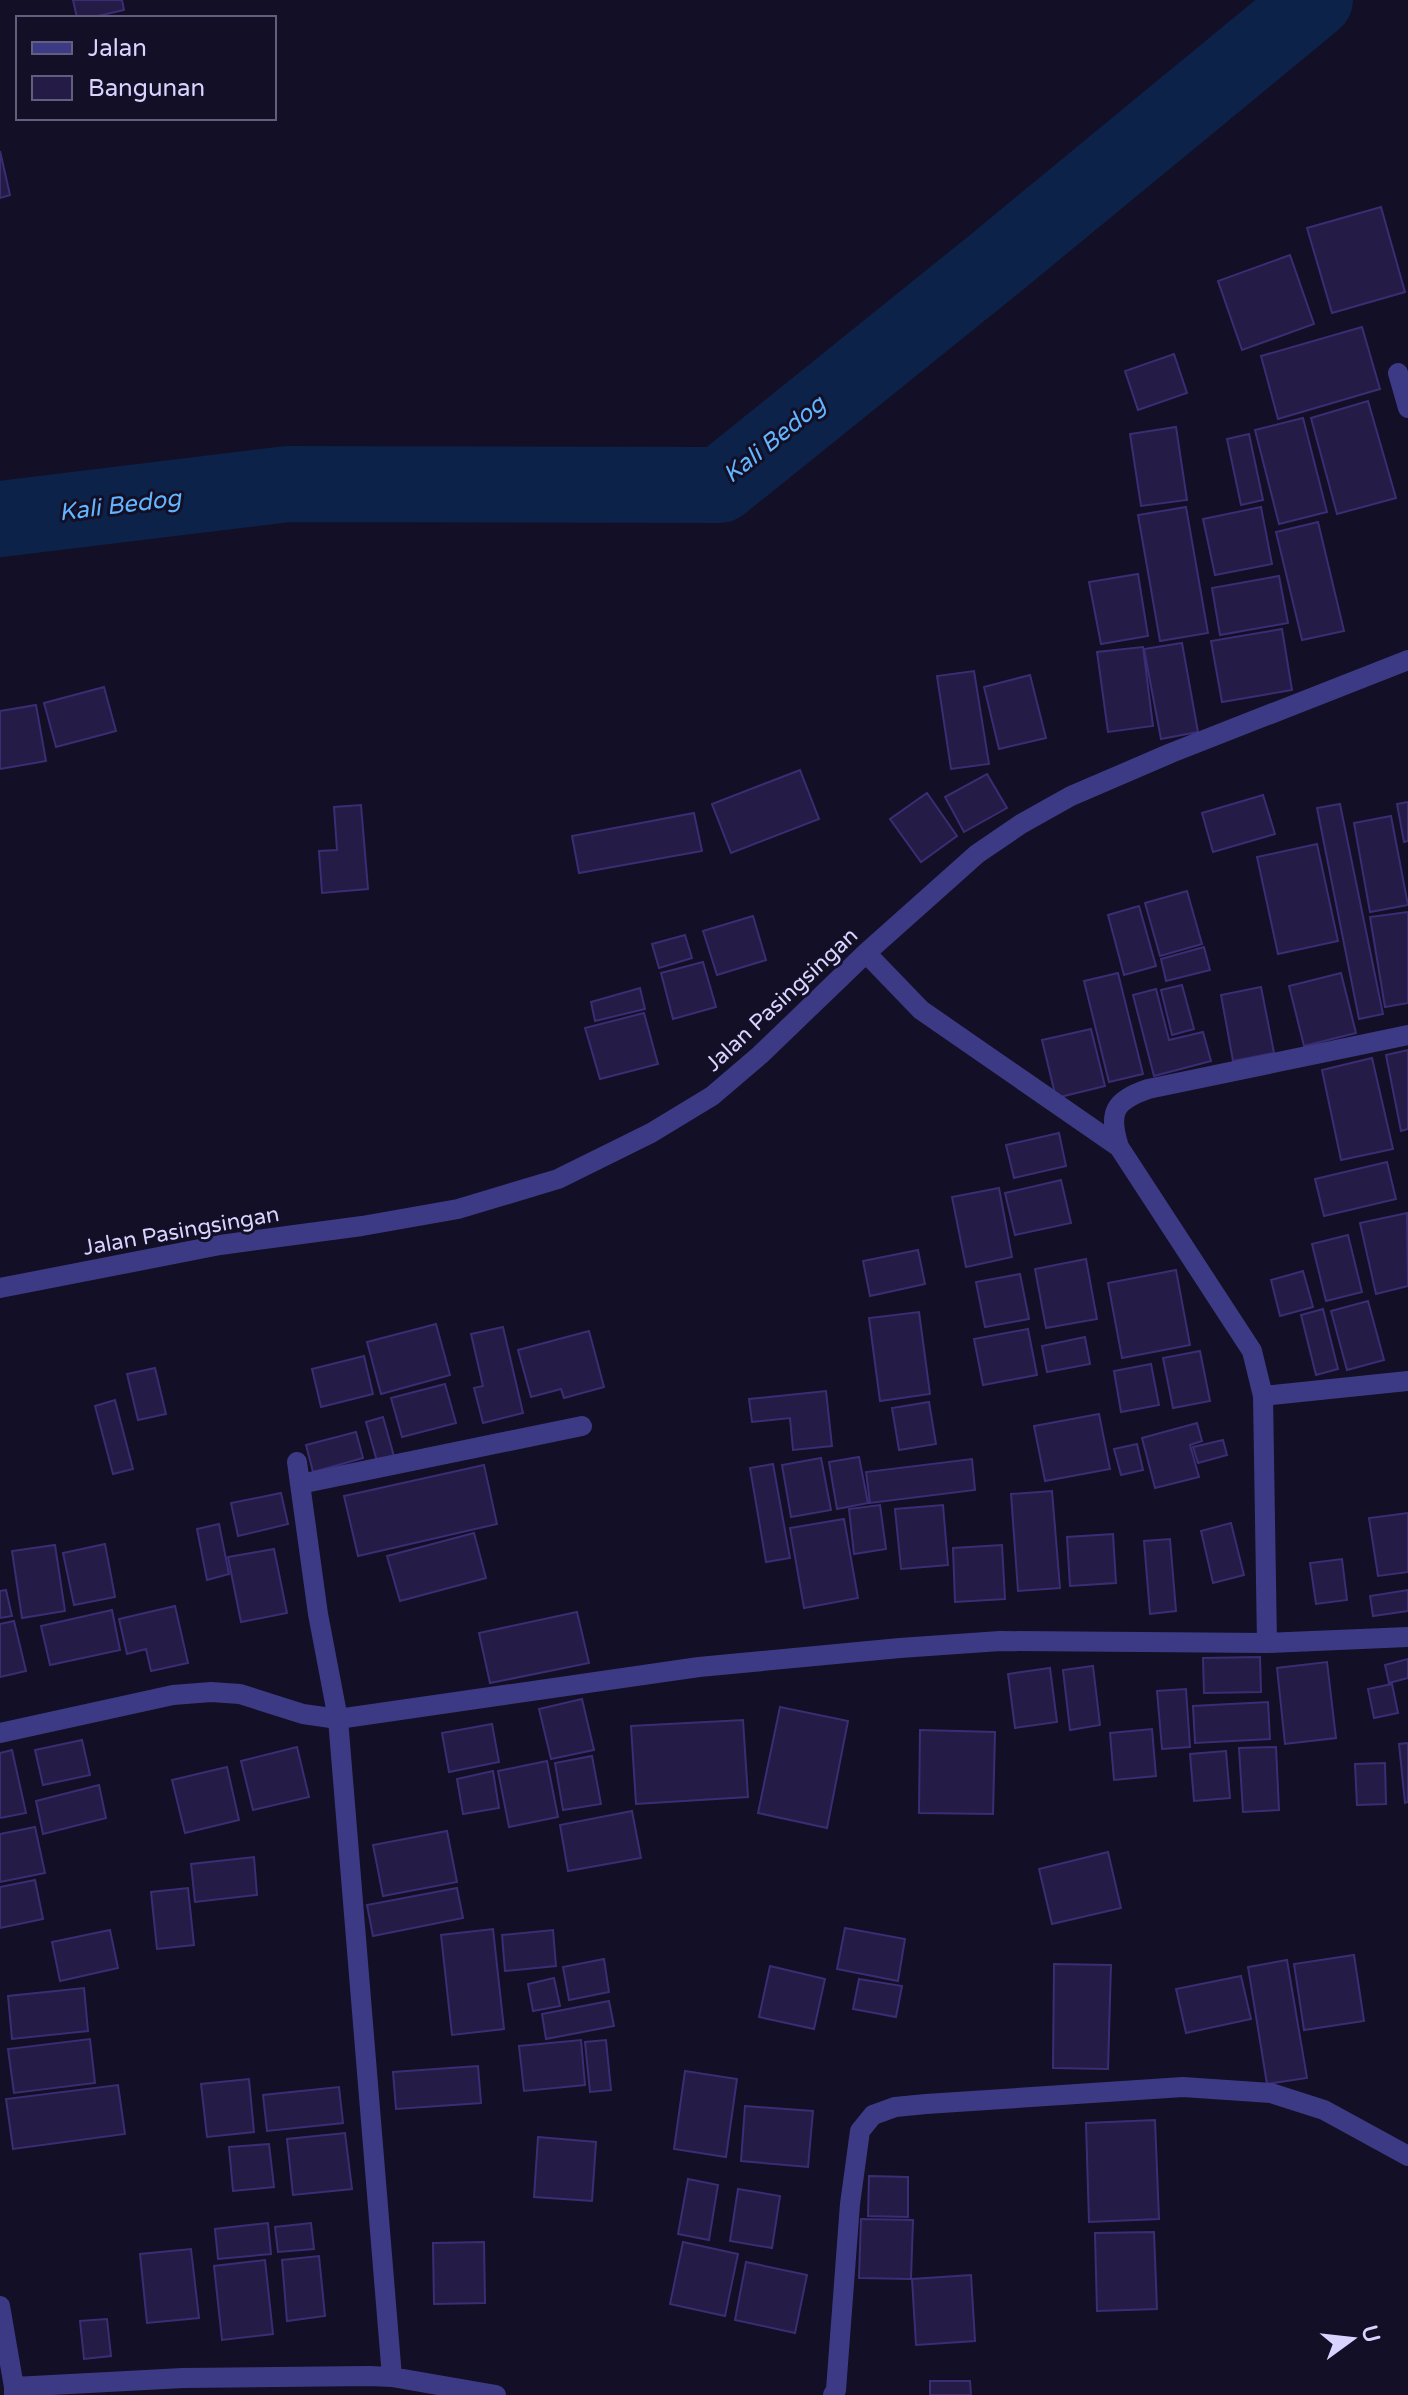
<svg xmlns="http://www.w3.org/2000/svg" width="1408" height="2395" viewBox="0 0 1408 2395" font-family="'Varela Round',sans-serif">
<style>
.lines{fill:none;stroke-linecap:round;stroke-linejoin:round}
.river{stroke:#0c2248;stroke-width:76}
.building{fill:#241b47;stroke:#3b2d73;stroke-width:2}
.minor{stroke:#3d3a85;stroke-width:20}
.labels{text-anchor:middle;stroke-width:6;stroke-linejoin:round;paint-order:stroke}
.street-label{font-size:22px;fill:#d9d4ff;stroke:#130f26}
.water-label{font-size:24px;font-style:italic;fill:#62b6ff;stroke:#130f26}
</style>
<rect width="100%" height="100%" fill="#130f26"/>
<g class="lines">
<!-- river -->
<path class="river" d="M0,519L288,484L720,485L992,266L1315,0"/>
</g>
<!-- building -->
<path class="building" d="M73,0H122L124,10L89,18H77Z
M0,151L10,195L0,198Z
M1381,207L1405,292L1332,313L1307,228Z
M1290,255L1314,324L1242,350L1218,281Z
M1362,327L1380,389L1278,419L1261,356Z
M1174,354L1187,393L1138,410L1125,371Z
M1368,401L1396,498L1337,514L1311,418Z
M1303,418L1327,512L1279,524L1255,430Z
M1176,427L1187,500L1141,506L1130,434Z
M1249,434L1263,500L1241,505L1227,439Z
M1186,507L1208,633L1160,641L1138,515Z
M1261,507L1272,564L1215,575L1203,519Z
M1318,522L1344,631L1302,640L1276,532Z
M1138,574L1148,636L1101,644L1089,582Z
M1279,576L1288,623L1220,635L1212,588Z
M1282,629L1292,690L1222,702L1211,641Z
M1182,643L1198,732L1161,739L1144,649Z
M1143,647L1153,726L1108,732L1097,652Z
M974,671L989,764L951,769L937,676Z
M1030,675L1046,738L999,749L984,687Z
M104,687L116,731L56,747L44,703Z
M36,705L46,761L0,769V711Z
M800,770L819,819L731,853L712,804Z
M987,774L1007,808L964,832L945,797Z
M927,793L957,836L921,862L890,819Z
M1263,795L1275,834L1213,852L1202,813Z
M1408,802V841L1404,842L1397,804Z
M1340,804L1383,1014L1359,1019L1317,808Z
M361,805L368,889L322,893L319,851L337,850L334,807Z
M694,813L702,851L579,873L572,836Z
M1391,816L1408,905L1370,912L1354,823Z
M1317,844L1338,941L1278,954L1257,857Z
M1187,891L1202,944L1160,956L1145,903Z
M1139,906L1156,966L1124,975L1108,915Z
M1408,912V1003L1385,1007L1370,917Z
M753,916L766,960L717,975L703,931Z
M685,935L692,958L659,968L652,944Z
M1204,947L1210,970L1166,981L1161,959Z
M703,962L716,1007L673,1019L661,973Z
M1118,973L1143,1074L1109,1082L1084,981Z
M1341,973L1356,1033L1304,1046L1289,986Z
M1182,985L1194,1029L1172,1035L1161,990Z
M1261,987L1274,1053L1233,1061L1221,995Z
M640,988L645,1009L595,1021L591,1002Z
M1156,989L1169,1040L1203,1032L1211,1061L1154,1076L1133,995Z
M644,1013L658,1064L600,1079L585,1028Z
M1091,1029L1105,1086L1056,1098L1042,1040Z
M1408,1050V1129L1401,1131L1386,1055Z
M1372,1058L1393,1149L1341,1160L1322,1070Z
M1059,1133L1066,1166L1014,1178L1006,1145Z
M1387,1162L1396,1199L1324,1216L1315,1179Z
M1061,1180L1071,1223L1015,1235L1005,1193Z
M999,1188L1012,1257L966,1267L952,1197Z
M1407,1213L1408,1286L1376,1294L1360,1223Z
M1348,1235L1362,1292L1326,1301L1312,1244Z
M918,1250L925,1284L870,1296L863,1261Z
M1086,1259L1097,1319L1046,1328L1035,1269Z
M1176,1270L1190,1345L1122,1358L1108,1283Z
M1303,1271L1313,1307L1280,1316L1271,1280Z
M1020,1274L1029,1319L985,1327L976,1282Z
M1368,1301L1384,1360L1347,1370L1331,1311Z
M1323,1309L1338,1369L1316,1375L1301,1315Z
M919,1312L930,1394L880,1401L869,1318Z
M436,1324L450,1375L381,1394L367,1342Z
M503,1327L523,1413L483,1423L474,1388L483,1386L471,1334Z
M1028,1329L1037,1375L983,1385L974,1339Z
M589,1331L604,1387L564,1398L561,1389L531,1397L518,1350Z
M1085,1337L1090,1364L1047,1372L1042,1346Z
M1200,1351L1210,1401L1173,1408L1163,1358Z
M364,1356L373,1394L321,1407L312,1369Z
M1151,1364L1159,1405L1121,1412L1114,1371Z
M155,1368L166,1414L138,1420L127,1374Z
M445,1384L456,1423L402,1437L391,1398Z
M826,1391L832,1446L793,1450L790,1418L752,1422L749,1399Z
M115,1400L133,1469L113,1474L95,1406Z
M929,1402L936,1444L899,1450L892,1408Z
M1099,1414L1110,1469L1045,1481L1034,1426Z
M383,1417L395,1460L378,1465L366,1422Z
M1197,1423L1202,1441L1190,1445L1199,1477L1155,1488L1142,1438Z
M356,1432L363,1458L313,1472L306,1445Z
M1223,1440L1227,1455L1198,1463L1193,1447Z
M1137,1444L1143,1470L1121,1475L1114,1449Z
M859,1457L868,1503L837,1509L829,1462Z
M821,1458L831,1510L791,1517L782,1465Z
M972,1459L975,1490L870,1503L866,1472Z
M773,1464L790,1558L766,1562L750,1468Z
M484,1465L497,1524L358,1556L344,1496Z
M1052,1491L1060,1588L1018,1591L1011,1494Z
M281,1493L288,1524L238,1536L231,1503Z
M880,1505L886,1549L854,1554L849,1509Z
M943,1505L948,1565L901,1569L895,1509Z
M1408,1513V1572L1378,1576L1369,1518Z
M844,1519L858,1598L804,1608L790,1528Z
M1231,1523L1244,1575L1213,1583L1201,1531Z
M219,1524L229,1574L207,1580L197,1529Z
M474,1533L486,1578L400,1601L387,1556Z
M1113,1534L1116,1583L1070,1586L1067,1537Z
M1170,1539L1176,1611L1150,1614L1144,1541Z
M105,1544L115,1597L74,1605L63,1553Z
M55,1545L65,1611L22,1618L12,1551Z
M1002,1545L1005,1599L955,1602L953,1548Z
M274,1549L287,1613L241,1622L228,1557Z
M1342,1559L1347,1600L1316,1604L1310,1563Z
M6,1590L12,1616L0,1618V1591Z
M1408,1590V1611L1373,1616L1370,1596Z
M175,1606L188,1663L151,1671L146,1649L127,1654L119,1619Z
M112,1610L120,1650L50,1665L41,1626Z
M577,1612L589,1663L490,1683L479,1633Z
M14,1621L26,1671L0,1677V1624Z
M1260,1657L1261,1692L1204,1693L1203,1658Z
M1408,1659V1678L1389,1683L1385,1665Z
M1327,1662L1336,1738L1285,1744L1277,1668Z
M1093,1666L1100,1725L1070,1730L1063,1670Z
M1050,1668L1057,1722L1015,1728L1008,1674Z
M1392,1684L1398,1713L1374,1718L1368,1689Z
M1186,1689L1190,1747L1162,1749L1157,1691Z
M582,1699L594,1750L551,1759L539,1709Z
M1268,1702L1270,1739L1195,1743L1193,1706Z
M780,1707L848,1721L827,1828L758,1813Z
M743,1720L748,1797L636,1804L631,1726Z
M492,1724L499,1762L449,1772L442,1733Z
M1152,1729L1156,1776L1114,1780L1110,1733Z
M920,1730L995,1732L993,1814L919,1813Z
M82,1740L90,1775L43,1785L35,1750Z
M1408,1743V1802L1405,1803L1399,1744Z
M297,1747L309,1797L253,1810L241,1761Z
M1276,1747L1279,1810L1243,1812L1239,1748Z
M12,1750L26,1813L0,1818V1753Z
M1226,1751L1230,1798L1194,1801L1190,1754Z
M592,1756L601,1804L563,1810L555,1763Z
M547,1761L558,1817L509,1827L498,1771Z
M1385,1763L1386,1804L1357,1805L1355,1764Z
M227,1767L239,1820L185,1833L172,1780Z
M493,1771L499,1808L463,1814L457,1779Z
M99,1785L106,1818L43,1834L36,1801Z
M632,1811L641,1858L568,1871L560,1825Z
M35,1827L45,1873L0,1882V1834Z
M447,1831L457,1882L383,1896L373,1845Z
M1108,1852L1121,1908L1052,1924L1039,1869Z
M254,1857L257,1895L195,1902L191,1864Z
M35,1880L43,1919L0,1928V1887Z
M188,1888L194,1945L157,1949L151,1892Z
M457,1888L463,1918L373,1936L367,1905Z
M845,1928L905,1939L898,1981L837,1969Z
M493,1929L504,2029L452,2035L441,1935Z
M110,1930L118,1968L60,1981L52,1942Z
M553,1930L556,1966L505,1971L502,1935Z
M1354,1955L1364,2021L1304,2030L1294,1964Z
M604,1959L609,1992L569,2000L563,1967Z
M1287,1960L1307,2078L1267,2084L1248,1967Z
M1054,1964L1111,1965L1108,2069L1053,2068Z
M770,1966L825,1979L814,2029L759,2017Z
M1241,1976L1251,2019L1186,2033L1176,1989Z
M554,1978L560,2006L533,2011L528,1984Z
M859,1979L902,1986L896,2017L853,2009Z
M84,1988L88,2031L12,2039L8,1996Z
M609,2001L614,2026L546,2039L542,2014Z
M90,2039L95,2083L14,2093L8,2049Z
M581,2040L585,2085L524,2091L519,2046Z
M606,2040L611,2090L590,2092L585,2042Z
M478,2066L481,2103L396,2109L393,2072Z
M685,2071L737,2079L726,2157L674,2149Z
M249,2079L254,2132L207,2137L201,2084Z
M118,2085L125,2134L13,2149L6,2099Z
M339,2087L343,2123L267,2131L263,2095Z
M745,2106L813,2111L808,2167L741,2161Z
M1155,2120L1159,2219L1089,2222L1086,2123Z
M345,2133L352,2189L293,2195L287,2139Z
M538,2137L596,2142L592,2201L534,2197Z
M269,2144L274,2187L233,2191L229,2147Z
M869,2176L908,2177V2217L868,2216Z
M688,2179L718,2185L709,2240L678,2234Z
M738,2189L780,2196L772,2248L730,2241Z
M861,2219L913,2220L911,2279L859,2278Z
M268,2223L271,2254L218,2259L215,2229Z
M311,2223L314,2249L278,2252L275,2227Z
M1154,2232L1157,2309L1097,2311L1095,2233Z
M484,2242L485,2303L434,2304L433,2243Z
M683,2242L738,2254L725,2316L670,2304Z
M191,2249L199,2318L147,2323L140,2254Z
M319,2256L325,2316L287,2321L282,2260Z
M265,2260L273,2334L222,2340L214,2266Z
M746,2262L807,2275L795,2333L735,2320Z
M971,2275L975,2341L916,2345L912,2279Z
M107,2319L111,2356L84,2359L80,2321Z
M930,2381H970L971,2395H930Z"/>
<g class="lines">
<!-- minor -->
<path class="minor" d="M1398,373L1408,408
M866,953L921,1010L1119,1147
M0,1288L220,1245L362,1226L458,1209L558,1179L651,1133L712,1096L760,1055L866,953L977,854L1021,824L1071,796L1171,753L1408,660
M1263,1396L1408,1381
M297,1462L318,1614L338,1719L392,2377
M300,1484L582,1426
M1267,1643L1263,1396L1252,1351L1119,1147C1108,1112 1114,1101 1148,1089L1408,1035
M0,1733L173,1695L211,1692L240,1694L303,1714L338,1719L699,1667L900,1648L1000,1641L1267,1643L1408,1637
M0,2306L14,2387
M14,2395V2387L183,2378L369,2376L392,2377L496,2395
M833,2395L836,2390L850,2204L860,2131L873,2115L895,2107L926,2104L1183,2087L1271,2093L1324,2110L1408,2156"/>
</g>
<g class="labels">
<!-- street labels -->
<g class="street-label">
<text transform="translate(781 999) rotate(-43)" y="8">Jalan Pasingsingan</text>
<text transform="translate(181 1230) rotate(-10)" y="8">Jalan Pasingsingan</text>
</g>
<!-- water labels -->
<g class="water-label">
<text transform="translate(774 439) rotate(-39)" y="8">Kali Bedog</text>
<text transform="translate(120 505) rotate(-7)" y="8">Kali Bedog</text>
</g>
</g>
<!-- legend -->
<rect x="16" y="16" width="260" height="104" fill="#130f26" stroke="#625e7d" stroke-width="2"/>
<rect x="32" y="42" width="40" height="12" fill="#3d3a85" stroke="#625e7d" stroke-width="2"/>
<text x="88" y="56" font-size="24" fill="#d9d4ff">Jalan</text>
<rect x="32" y="76" width="40" height="24" fill="#241b47" stroke="#625e7d" stroke-width="2"/>
<text x="88" y="96" font-size="24" fill="#d9d4ff">Bangunan</text>
<!-- north arrow -->
<g transform="translate(1352 2339) rotate(75)" stroke="#130f26" stroke-width="6" paint-order="stroke">
<path d="M0-6L14 30L0 20L-14 30Z" fill="#d9d4ff"/>
<text y="-12" font-size="22" font-weight="bold" text-anchor="middle" fill="#d9d4ff">U</text>
</g>
</svg>
